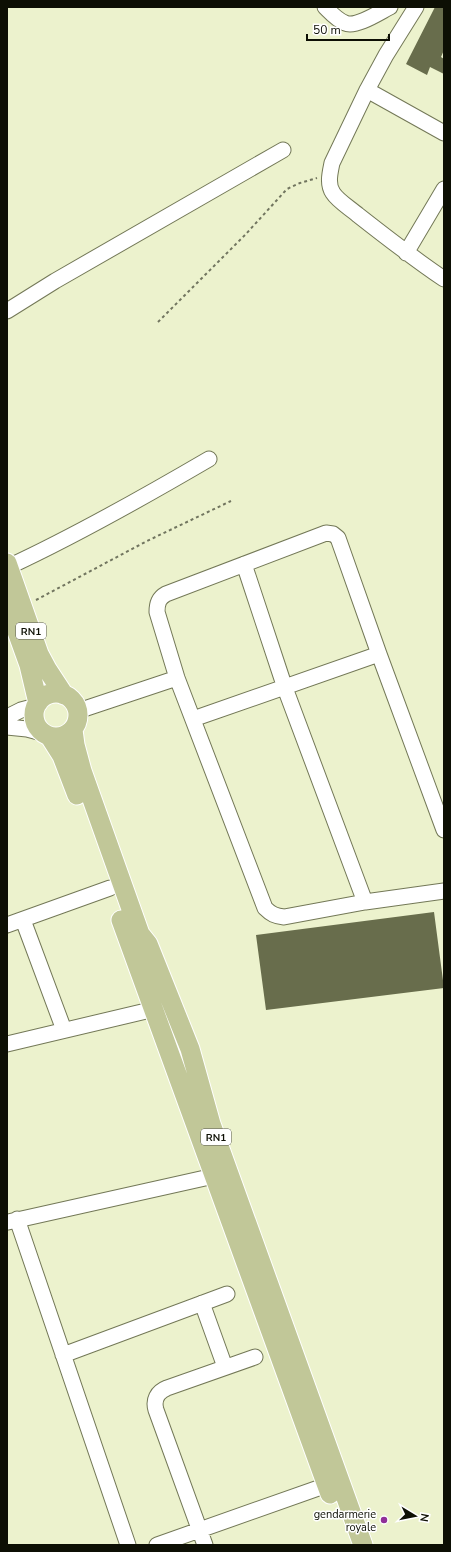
<svg xmlns="http://www.w3.org/2000/svg" width="451" height="1552" viewBox="0 0 451 1552" font-family="'Nunito Sans',sans-serif">
<style>
.building{fill:#686d4c}
.lines{fill:none;stroke-linecap:round;stroke-linejoin:round}
.minor-casing{stroke:#737857;stroke-width:17}
.major-casing{stroke:#fff;stroke-width:21}
.path{stroke:#71755f;stroke-width:2;stroke-dasharray:3 3;stroke-linecap:butt}
.minor{stroke:#fff;stroke-width:15}
.major{stroke:#c1c798;stroke-width:19}
.poi-dot{fill:#902f98;stroke:#fff;stroke-width:1.5}
.labels{text-anchor:middle;stroke-width:3;stroke-linejoin:round;paint-order:stroke}
.shield{fill:#fff;stroke:#56574f;stroke-width:1}
.shield-label{font-size:10px;font-weight:bold;fill:#0d0f04}
.poi-label{font-size:11px;fill:#0d0f04;stroke:#fff;text-anchor:end}
</style>
<rect width="100%" height="100%" fill="#ecf2cd"/>
<!-- building -->
<path class="building" d="M435,7H444V50L441,57L444,59V74L430,67L427,75L406,64Z
M434,912L444,988L266,1010L256,935Z"/>
<g class="lines">
<defs>
<path id="minor" d="M325,7C331,13 337,20 345,23C356,28 380,12 390,7
M416,7L386,55L367,90L332,163C330,173 327,184 333,193C338,201 350,208 358,215C386,237 414,259 444,279
M367,90L444,133
M406,253L444,189
M7,311L55,281L283,150
M244,564L285,688L365,902
M8,567C77,535 144,497 209,459
M78,711L177,678
M7,717L21,710L36,706
M193,719L379,654
M7,727L27,729L42,733
M444,830L379,654L338,538L333,534L326,533L166,594C159,598 157,603 157,612L177,678L265,908C271,914 275,916 284,917L365,902L444,891
M23,920L64,1030
M7,925L110,888
M7,1044L163,1007
M17,1219L128,1545
M8,1222L214,1176
M202,1303L225,1367
M63,1355L227,1294
M157,1545L327,1485
M205,1545L156,1410C153,1400 157,1392 167,1388L255,1357"/>
<path id="major" d="M7,563L39,654L47,669L64,695
M7,604L29,665L38,703
M34 715a22 22 0 1 1 44 0a22 22 0 1 1-44 0Z
M73,730L75,745L82,771L140,934L148,944L190,1049L211,1124L363,1545
M50,737L62,756L77,795
M121,920L330,1494"/>
</defs>
<!-- minor casing -->
<use href="#minor" class="minor-casing"/>
<!-- major casing -->
<use href="#major" class="major-casing"/>
<!-- path -->
<path class="path" d="M158,322L245,235L287,189L300,183L317,178
M36,600L147,541L231,501"/>
<!-- minor -->
<use href="#minor" class="minor"/>
<!-- major -->
<use href="#major" class="major"/>
</g>
<!-- markers -->
<circle class="poi-dot" cx="384" cy="1520" r="4"/>
<g class="labels">
<!-- shield labels -->
<g class="shield">
<rect x="16" y="623" width="30" height="16" rx="3"/>
<rect x="201" y="1129" width="30" height="16" rx="3"/>
</g>
<g class="shield-label">
<text x="31" y="635">RN1</text>
<text x="216" y="1141">RN1</text>
</g>
<!-- poi labels -->
<g class="poi-label">
<text x="376" y="1518">gendarmerie<tspan x="376" dy="13">royale</tspan></text>
</g>
</g>
<!-- border -->
<rect width="451" height="1552" fill="none" stroke="#0d0f04" stroke-width="16"/>
<!-- north arrow -->
<g transform="translate(415 1516) rotate(100)" stroke="#ffffff" stroke-width="3" paint-order="stroke">
<path d="M0-3L7 15L0 10L-7 15Z" fill="#0d0f04"/>
<text y="-6" font-size="11" font-weight="bold" text-anchor="middle" fill="#0d0f04">N</text>
</g>
<!-- scale -->
<path d="M307 34v6h82v-6" fill="none" stroke="#0d0f04" stroke-width="2"/>
<text x="313" y="34" font-size="12" fill="#0d0f04" stroke="#ffffff" stroke-width="3" paint-order="stroke">50 m</text>
</svg>
